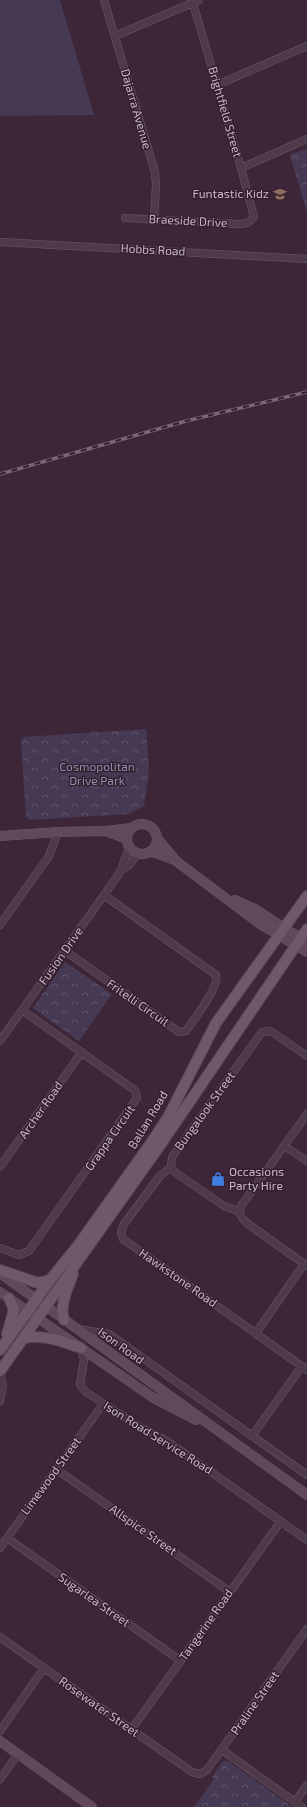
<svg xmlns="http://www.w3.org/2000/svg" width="307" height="1807" viewBox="0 0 307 1807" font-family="'Exo 2',sans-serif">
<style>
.green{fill:#463953}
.park{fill:url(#park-crowns)}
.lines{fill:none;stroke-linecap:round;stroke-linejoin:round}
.street-casing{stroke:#6c5868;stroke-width:8}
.secondary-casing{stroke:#6c5868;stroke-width:10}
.primary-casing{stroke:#584453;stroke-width:12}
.street{stroke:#4f3a4a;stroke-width:7}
.secondary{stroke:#61485b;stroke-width:9}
.primary{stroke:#6e586a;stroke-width:10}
.rail-casing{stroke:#7d6578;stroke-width:3.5}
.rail{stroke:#341f2f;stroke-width:2;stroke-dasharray:6;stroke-linecap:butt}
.labels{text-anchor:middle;stroke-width:3;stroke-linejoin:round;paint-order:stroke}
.street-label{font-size:12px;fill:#c9b7c5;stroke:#341f2f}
.poi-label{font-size:12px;fill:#c9b7c5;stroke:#341f2f;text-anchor:end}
.park-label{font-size:12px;fill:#8c90ad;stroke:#341f2f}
</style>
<defs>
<pattern id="park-crowns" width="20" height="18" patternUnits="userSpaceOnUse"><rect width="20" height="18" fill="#463953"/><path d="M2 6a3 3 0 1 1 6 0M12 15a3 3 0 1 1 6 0" fill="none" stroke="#5f536a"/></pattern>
</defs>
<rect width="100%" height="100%" fill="#3e2639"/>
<!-- green -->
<path class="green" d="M0,0H60L94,115L0,116Z"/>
<!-- park -->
<path class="park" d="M307,148V213L290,155Z
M146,729L149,771L144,806L129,814L29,820L26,816L21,740L24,737Z
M65,962L112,994L79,1041L33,1008Z
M223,1761H228L293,1807H194L214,1779L212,1777Z"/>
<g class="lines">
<defs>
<path id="street" d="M104,0L155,172L156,184L154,220
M115,36L199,0
M217,85L307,46
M241,168L307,139
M125,218L239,224L248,223L254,217L241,168L193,3
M0,242L307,259
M121,870L129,865L139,853
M0,925L49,856L58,832
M64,950L179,1032L186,1031C193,1021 220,986 216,975L104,895
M0,1041L114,881L121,870L129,847
M307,1114L241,1206C238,1215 242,1218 248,1224L307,1266
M284,1146L307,1161
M0,1167L82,1052
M171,1167L160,1176L124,1224L121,1232L123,1239L307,1370
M240,1212L224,1206L176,1173L171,1167L172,1157L262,1032L267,1031L272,1032L307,1056
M0,1248L19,1255L29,1251L137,1098L136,1092L133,1089L22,1010
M77,1329L109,1334L307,1475
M256,1333L304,1264
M81,1348L84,1360L80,1385L86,1392L138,1426L167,1441L307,1540
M0,1401L3,1386L0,1371
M252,1436L302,1366
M56,1469L230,1592
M7,1538L181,1661
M0,1548L103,1404
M0,1637L192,1772L200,1774L207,1770L307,1629
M131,1730L281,1521
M0,1731L44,1668
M222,1750L302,1807
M0,1779L18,1754
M295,1802L307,1785"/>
<path id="secondary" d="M127 839a15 15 0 1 1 30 0a15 15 0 1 1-30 0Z
M106,831L127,839
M0,836L58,832L106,831L131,828
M157,838L176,861L260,924L307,952
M150,851L175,860
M235,900L255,909L284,928L307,941
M0,1273L307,1495
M0,1292L152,1397L196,1420
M0,1741L92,1807"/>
<path id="primary" d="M0,1270L38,1283L50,1280
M64,1320C59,1305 68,1288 73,1274
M7,1334L14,1310L9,1298
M25,1338C44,1334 63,1342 81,1348
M0,1350L50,1280L79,1244L151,1143L168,1117L216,1023L307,896
M0,1371L161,1144L307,929"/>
</defs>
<!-- street casing -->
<use href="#street" class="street-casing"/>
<!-- secondary casing -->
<use href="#secondary" class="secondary-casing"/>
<!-- primary casing -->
<use href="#primary" class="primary-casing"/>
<!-- street -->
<use href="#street" class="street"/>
<!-- secondary -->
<use href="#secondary" class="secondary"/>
<!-- primary -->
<use href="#primary" class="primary"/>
<defs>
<path id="rail" d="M0,474L186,421L307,392"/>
</defs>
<!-- rail casing -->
<use href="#rail" class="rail-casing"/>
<!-- rail -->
<use href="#rail" class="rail"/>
</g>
<!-- icons -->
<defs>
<symbol id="school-bare" viewBox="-9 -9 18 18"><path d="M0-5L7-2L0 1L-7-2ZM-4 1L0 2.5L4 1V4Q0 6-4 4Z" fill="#8d6e63" stroke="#341f2f" stroke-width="2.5" paint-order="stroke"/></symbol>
<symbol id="shop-bare" viewBox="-9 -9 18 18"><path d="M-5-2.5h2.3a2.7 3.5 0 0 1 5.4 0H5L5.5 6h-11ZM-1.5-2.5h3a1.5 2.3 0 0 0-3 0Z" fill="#3f7fe0" stroke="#341f2f" stroke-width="2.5" paint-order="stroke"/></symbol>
</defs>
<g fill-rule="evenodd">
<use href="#school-bare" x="270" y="184" width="20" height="20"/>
<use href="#shop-bare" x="208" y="1169" width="20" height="20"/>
</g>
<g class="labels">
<!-- street labels -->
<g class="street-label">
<text transform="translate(136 109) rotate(74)" y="4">Dajarra Avenue</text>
<text transform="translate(225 112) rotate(74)" y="4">Brightfield Street</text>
<text transform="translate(188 221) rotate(3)" y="4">Braeside Drive</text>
<text transform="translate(153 250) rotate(3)" y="4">Hobbs Road</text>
<text transform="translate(61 956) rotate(-55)" y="4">Fusion Drive</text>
<text transform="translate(138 1003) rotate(35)" y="4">Fritelli Circuit</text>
<text transform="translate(41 1110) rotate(-55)" y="4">Archer Road</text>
<text transform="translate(205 1111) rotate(-54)" y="4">Bungalook Street</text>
<text transform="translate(148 1120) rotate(-59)" y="4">Ballan Road</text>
<text transform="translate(110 1138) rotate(-55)" y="4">Grappa Circuit</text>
<text transform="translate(178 1278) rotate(35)" y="4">Hawkstone Road</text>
<text transform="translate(121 1346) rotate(36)" y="4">Ison Road</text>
<text transform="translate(158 1438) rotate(32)" y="4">Ison Road Service Road</text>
<text transform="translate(51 1476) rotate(-54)" y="4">Limewood Street</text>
<text transform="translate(143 1530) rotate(35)" y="4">Allspice Street</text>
<text transform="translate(94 1600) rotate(35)" y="4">Sugarlea Street</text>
<text transform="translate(206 1625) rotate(-55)" y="4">Tangerine Road</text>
<text transform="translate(255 1703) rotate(-55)" y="4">Praline Street</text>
<text transform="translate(99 1707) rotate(35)" y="4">Rosewater Street</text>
</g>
<!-- poi labels -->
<g class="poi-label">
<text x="269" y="198">Funtastic Kidz</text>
<text x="229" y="1176" text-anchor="start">Occasions<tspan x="229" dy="14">Party Hire</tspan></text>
</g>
<!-- park labels -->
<g class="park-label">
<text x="97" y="771">Cosmopolitan<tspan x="97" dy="14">Drive Park</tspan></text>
</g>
</g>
</svg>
